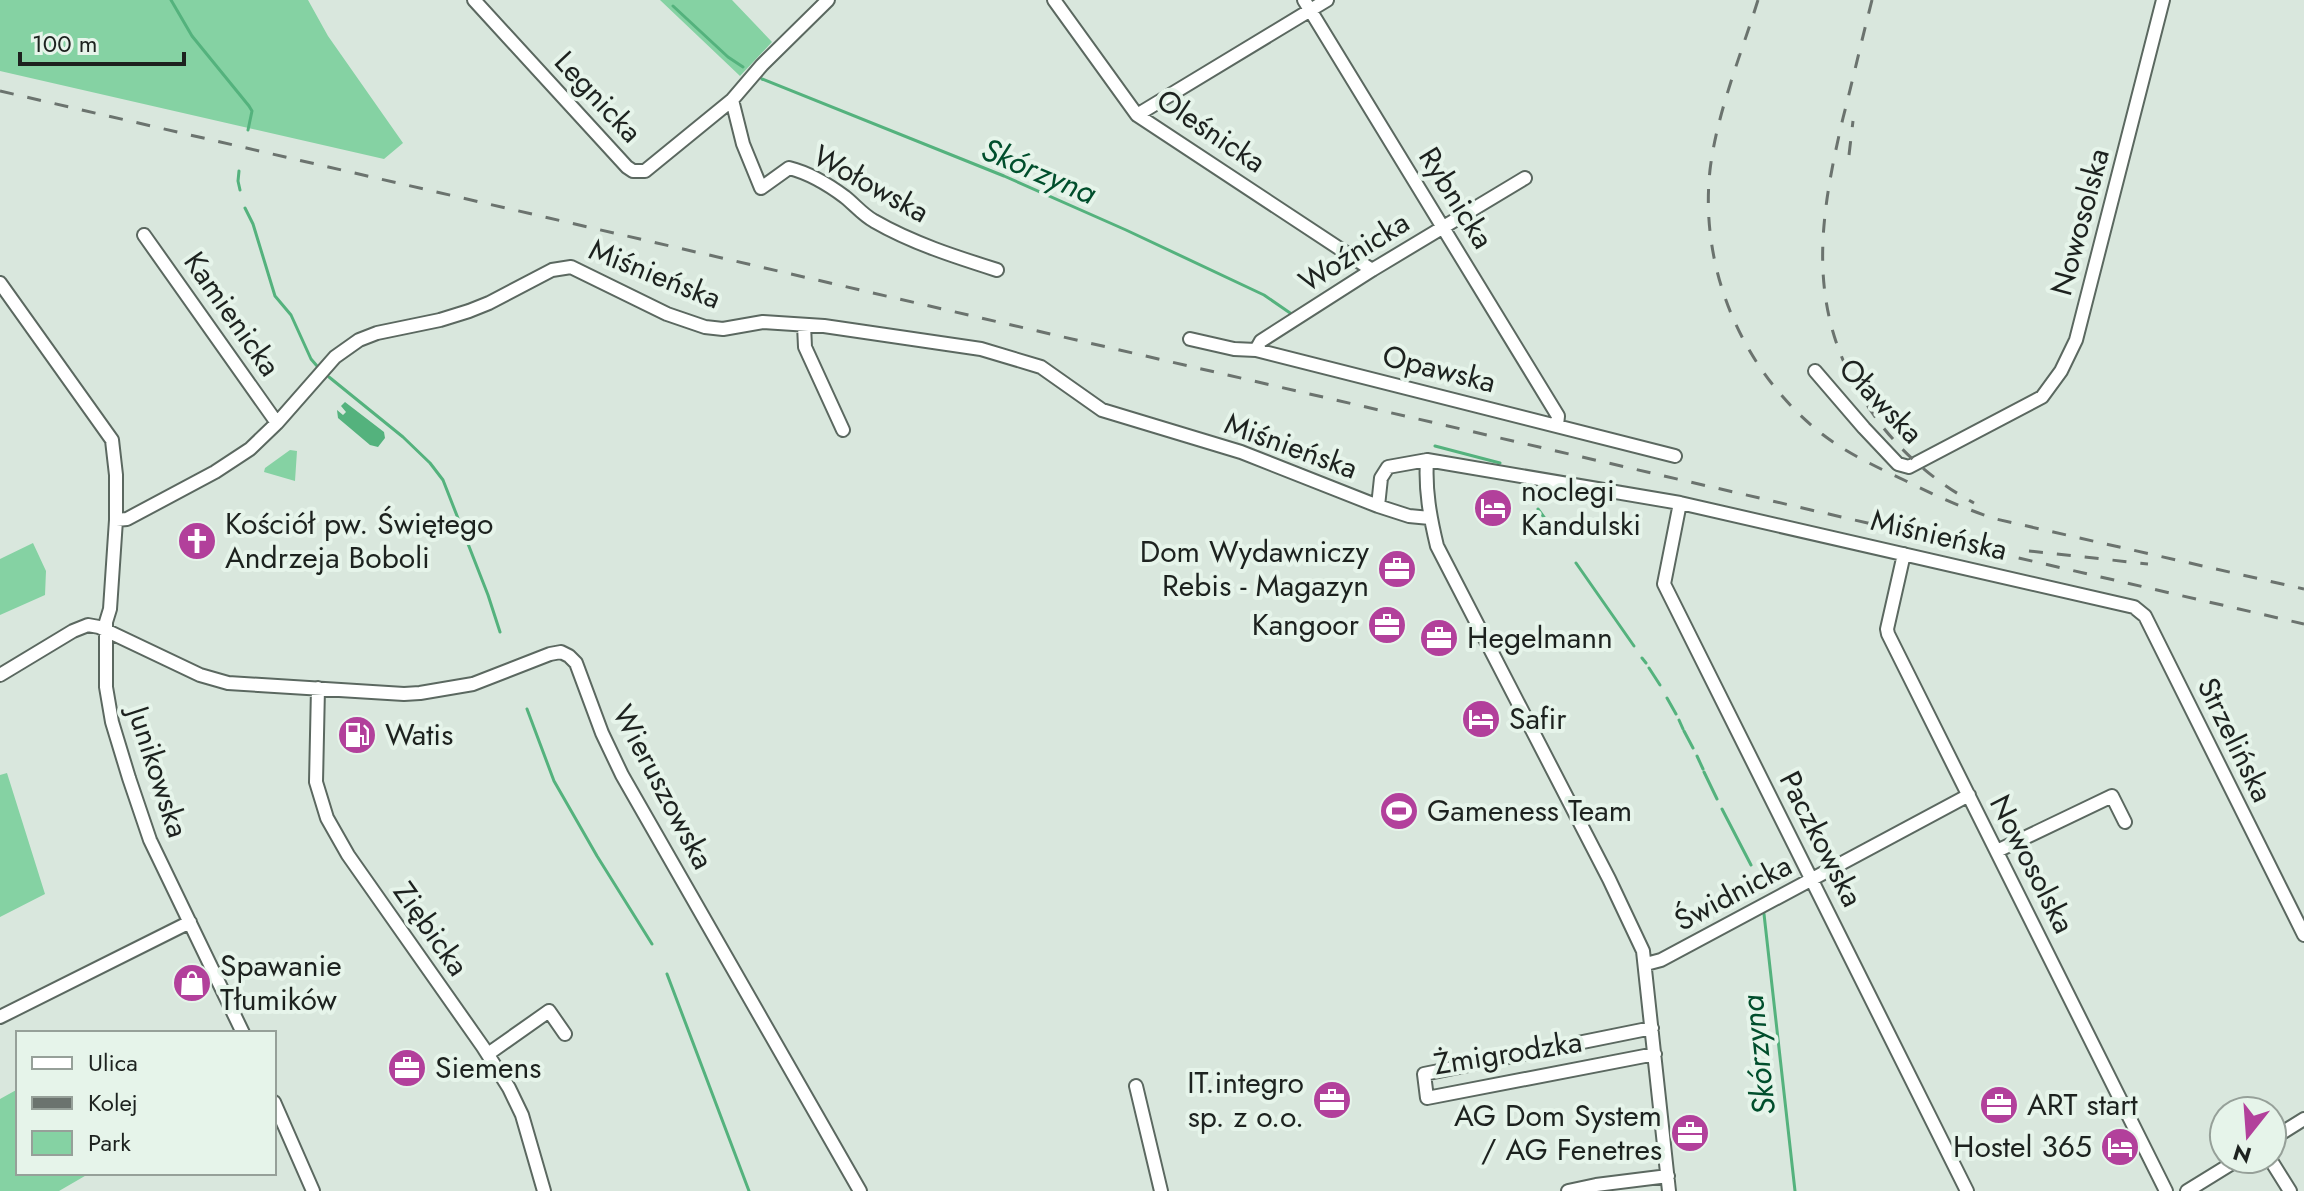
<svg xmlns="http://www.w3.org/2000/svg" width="2304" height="1191" viewBox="0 0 2304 1191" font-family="Jost,sans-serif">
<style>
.green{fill:#85d2a3}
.water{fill:#54b27d}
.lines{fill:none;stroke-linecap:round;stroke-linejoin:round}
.stream{stroke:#54b27d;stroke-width:3}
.minor-casing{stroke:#5b6860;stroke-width:16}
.minor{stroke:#fff;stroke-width:12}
.rail{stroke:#6b736e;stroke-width:3;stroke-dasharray:14 14;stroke-linecap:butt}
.labels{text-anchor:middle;stroke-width:8;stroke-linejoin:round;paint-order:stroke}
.street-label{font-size:30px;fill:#1d221f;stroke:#e6f4ea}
.poi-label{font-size:30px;fill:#1d221f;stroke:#e6f4ea;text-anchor:start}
.water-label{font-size:32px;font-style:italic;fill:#004e2c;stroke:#e6f4ea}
</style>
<rect width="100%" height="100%" fill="#d9e7dd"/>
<!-- green -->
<path class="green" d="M0,0H308L328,36L403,143L384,159L0,71Z
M660,0H732L772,42L740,76Z
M290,450L297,451L295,481L264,472L265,468Z
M33,543L46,571L45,595L0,615V559Z
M7,773L45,894L0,917V775Z
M18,1089V1173H90L59,1191H0V1099Z"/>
<!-- water -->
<path class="water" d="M345,402L384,432L385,438L378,447L370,445L338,418L337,410L343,415L346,412L341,406Z"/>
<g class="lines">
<!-- stream -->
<path class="stream" d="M171,0L192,36L249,106L252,111L248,130
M673,6L728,57L743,67
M762,79L1004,176L1126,230L1264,295L1293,315
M239,171L238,181L240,190
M245,208L253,224L275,296L291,315L311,359L317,366
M329,377L403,437L430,463L443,480L488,595L500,632
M1435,446L1500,463
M1538,509L1546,520
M1547,522L1557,536
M1576,563L1634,646
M1642,658L1646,663
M1649,668L1660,685
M1667,698L1676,714
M527,709L554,781L597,856L652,944
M1679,720L1683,729
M1684,731L1693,748
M1697,756L1703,769
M1704,772L1717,799
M1722,809L1751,865
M1764,914L1795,1191
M667,974L749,1191"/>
<defs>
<path id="minor" d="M474,0L627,167L633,171H645L732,100L762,65L828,0
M1054,0L1137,115L1372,270
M1304,0L1558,416L1557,425
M732,100L743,144L761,188L789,168C809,173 829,185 845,197C855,205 863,215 874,221C912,243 956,257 997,270
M1137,115L1327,0
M144,235L277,423
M0,283L112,440L116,475V520
M804,325L805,347L843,430
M1190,339L1234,349L1256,350L1675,456
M1256,350L1261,341L1372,270L1525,178
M1815,371L1864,428L1898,464L1909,467L2042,397L2061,371L2076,340L2163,0
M1427,460C1425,490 1430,517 1437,546L1609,879L1643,951L1669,1191
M1680,503L1664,584L1967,1191
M1378,506L1381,478L1388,467L1427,460L1680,503L2134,607L2145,616L2304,935
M1904,554L1887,629L1888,634L2166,1191
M0,675L73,631L88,625L99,627L200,675L228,683L404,694L420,693L473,684L550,654L561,652L569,656L576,663L602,733L622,775L860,1191
M318,688L316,782L327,818L348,855L483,1047L509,1088L522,1115L544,1191
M1997,851L2112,796L2125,822
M1646,964L1661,960L1969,795
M0,1017L190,922
M1652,1028L1424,1074L1427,1098L1655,1054
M243,1033L150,840L129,778L112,722L106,687V622L110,609L116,520L127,519L215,472L250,449L277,423L335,357L359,340L377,333L440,320L469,311L489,303L552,270L571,267L667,314L705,327L723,329L763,322L824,326L981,349L1041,367L1102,410L1241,452L1378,506L1409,516L1430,518
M488,1054L549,1011L565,1034
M1136,1086L1161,1191
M274,1102L313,1191
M2272,1139L2304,1119
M2270,1159L2290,1191
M1568,1191L1596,1185L1668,1176
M2187,1191L2239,1159"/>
</defs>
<!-- minor casing -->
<use href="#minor" class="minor-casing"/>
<!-- minor -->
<use href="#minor" class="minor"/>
<!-- rail -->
<path class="rail" d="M1758,0C1741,55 1717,112 1710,170C1699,270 1743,372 1822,434C1848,454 1877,467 1906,481C1936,496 1965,509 1996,519L2304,589
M1872,0C1862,39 1853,79 1843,118C1818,225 1805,314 1871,411C1897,449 1933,481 1974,503
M0,91L2304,624
M1849,155L1853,121
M2029,551L2148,564"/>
</g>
<!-- icons -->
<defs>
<symbol id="hotel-disc" viewBox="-11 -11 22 22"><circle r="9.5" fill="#b2409b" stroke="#e6f4ea"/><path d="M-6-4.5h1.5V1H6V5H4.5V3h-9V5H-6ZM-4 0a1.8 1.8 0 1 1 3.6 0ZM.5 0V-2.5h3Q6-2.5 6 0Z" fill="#fff"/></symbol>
<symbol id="church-disc" viewBox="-11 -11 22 22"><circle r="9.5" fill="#b2409b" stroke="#e6f4ea"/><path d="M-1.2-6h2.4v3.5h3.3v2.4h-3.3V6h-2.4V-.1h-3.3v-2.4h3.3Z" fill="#fff"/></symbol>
<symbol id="office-disc" viewBox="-11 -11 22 22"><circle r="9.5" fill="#b2409b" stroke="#e6f4ea"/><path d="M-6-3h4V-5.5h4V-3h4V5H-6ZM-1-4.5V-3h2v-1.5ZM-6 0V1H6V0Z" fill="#fff"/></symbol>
<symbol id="fuel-disc" viewBox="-11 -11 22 22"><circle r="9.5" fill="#b2409b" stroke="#e6f4ea"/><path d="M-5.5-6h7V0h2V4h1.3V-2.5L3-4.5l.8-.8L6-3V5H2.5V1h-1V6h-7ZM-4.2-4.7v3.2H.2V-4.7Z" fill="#fff"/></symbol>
<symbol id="stadium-disc" viewBox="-11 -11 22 22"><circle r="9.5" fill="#b2409b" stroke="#e6f4ea"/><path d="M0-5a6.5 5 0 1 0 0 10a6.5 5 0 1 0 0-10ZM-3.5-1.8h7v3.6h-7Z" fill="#fff"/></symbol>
<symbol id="shop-disc" viewBox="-11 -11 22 22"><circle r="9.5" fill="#b2409b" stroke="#e6f4ea"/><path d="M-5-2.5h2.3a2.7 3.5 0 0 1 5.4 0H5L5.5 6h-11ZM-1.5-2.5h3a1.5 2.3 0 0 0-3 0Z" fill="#fff"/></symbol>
</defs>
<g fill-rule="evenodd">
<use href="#hotel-disc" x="1471" y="486" width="44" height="44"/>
<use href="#church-disc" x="175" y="519" width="44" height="44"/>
<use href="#office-disc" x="1375" y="547" width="44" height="44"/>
<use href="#office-disc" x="1365" y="603" width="44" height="44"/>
<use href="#office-disc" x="1417" y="616" width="44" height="44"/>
<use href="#hotel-disc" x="1459" y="697" width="44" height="44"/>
<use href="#fuel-disc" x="335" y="713" width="44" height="44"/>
<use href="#stadium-disc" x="1377" y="789" width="44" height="44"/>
<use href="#shop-disc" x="170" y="961" width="44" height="44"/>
<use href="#office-disc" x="385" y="1046" width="44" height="44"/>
<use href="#office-disc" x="1310" y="1078" width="44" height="44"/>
<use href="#office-disc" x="1977" y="1083" width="44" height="44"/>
<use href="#office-disc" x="1668" y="1111" width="44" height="44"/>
<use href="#hotel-disc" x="2098" y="1125" width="44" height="44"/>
</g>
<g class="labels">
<!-- street labels -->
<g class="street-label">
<text transform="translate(598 97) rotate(47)" y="10">Legnicka</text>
<text transform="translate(1211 131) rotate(34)" y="10">Oleśnicka</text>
<text transform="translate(871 184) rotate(29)" y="10">Wołowska</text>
<text transform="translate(1456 198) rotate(58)" y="10">Rybnicka</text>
<text transform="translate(2080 222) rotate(-75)" y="10">Nowosolska</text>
<text transform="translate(1354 252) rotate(-32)" y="10">Woźnicka</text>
<text transform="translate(655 274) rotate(22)" y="10">Miśnieńska</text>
<text transform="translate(232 314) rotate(55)" y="10">Kamienicka</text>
<text transform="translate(1439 369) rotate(14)" y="10">Opawska</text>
<text transform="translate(1881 401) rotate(46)" y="10">Oławska</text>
<text transform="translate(1291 446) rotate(20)" y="10">Miśnieńska</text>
<text transform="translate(1939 535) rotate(13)" y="10">Miśnieńska</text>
<text transform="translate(2235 740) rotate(64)" y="10">Strzelińska</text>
<text transform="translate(158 772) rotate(72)" y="10">Junikowska</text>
<text transform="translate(663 787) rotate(62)" y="10">Wieruszowska</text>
<text transform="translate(1821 839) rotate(63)" y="10">Paczkowska</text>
<text transform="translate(2032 864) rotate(63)" y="10">Nowosolska</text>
<text transform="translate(1733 893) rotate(-28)" y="10">Świdnicka</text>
<text transform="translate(431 929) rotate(55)" y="10">Ziębicka</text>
<text transform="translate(1508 1053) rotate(-9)" y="10">Żmigrodzka</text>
</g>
<!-- poi labels -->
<g class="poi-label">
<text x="1521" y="501">noclegi<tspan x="1521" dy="34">Kandulski</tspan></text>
<text x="225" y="534">Kościół pw. Świętego<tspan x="225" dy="34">Andrzeja Boboli</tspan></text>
<text x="1369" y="562" text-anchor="end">Dom Wydawniczy<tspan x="1369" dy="34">Rebis - Magazyn</tspan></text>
<text x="1359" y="635" text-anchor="end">Kangoor</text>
<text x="1467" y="648">Hegelmann</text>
<text x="1509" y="729">Safir</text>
<text x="385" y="745">Watis</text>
<text x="1427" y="821">Gameness Team</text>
<text x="220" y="976">Spawanie<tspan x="220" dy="34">Tłumików</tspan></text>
<text x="435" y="1078">Siemens</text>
<text x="1304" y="1093" text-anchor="end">IT.integro<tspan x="1304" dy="34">sp. z o.o.</tspan></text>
<text x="2027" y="1115">ART start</text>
<text x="1662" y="1126" text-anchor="end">AG Dom System<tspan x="1662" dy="34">/ AG Fenetres</tspan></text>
<text x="2092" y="1157" text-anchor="end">Hostel 365</text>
</g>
<!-- water labels -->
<g class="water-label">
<text transform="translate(1039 171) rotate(23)" y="11">Skórzyna</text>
<text transform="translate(1758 1055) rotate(-96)" y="11">Skórzyna</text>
</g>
</g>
<!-- legend -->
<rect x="16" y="1031" width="260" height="144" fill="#e6f4ea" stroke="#96a099" stroke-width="2"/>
<rect x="32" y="1057" width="40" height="12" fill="#ffffff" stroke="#96a099" stroke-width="2"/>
<text x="88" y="1071" font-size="24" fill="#1d221f">Ulica</text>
<rect x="32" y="1097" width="40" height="12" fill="#6b736e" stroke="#96a099" stroke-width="2"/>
<text x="88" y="1111" font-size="24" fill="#1d221f">Kolej</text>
<rect x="32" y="1131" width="40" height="24" fill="#85d2a3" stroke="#96a099" stroke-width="2"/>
<text x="88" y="1151" font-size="24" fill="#1d221f">Park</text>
<!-- north arrow -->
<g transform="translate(2248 1135) rotate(197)"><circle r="38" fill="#e6f4ea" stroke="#96a099" stroke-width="2"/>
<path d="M0-6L14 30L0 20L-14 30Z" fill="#b2409b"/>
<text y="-12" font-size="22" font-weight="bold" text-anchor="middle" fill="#1d221f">N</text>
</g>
<!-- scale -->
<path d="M20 52v12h164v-12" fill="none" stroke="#1d221f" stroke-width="4"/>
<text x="32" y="52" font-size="24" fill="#1d221f" stroke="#e6f4ea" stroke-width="6" paint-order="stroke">100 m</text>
</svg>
